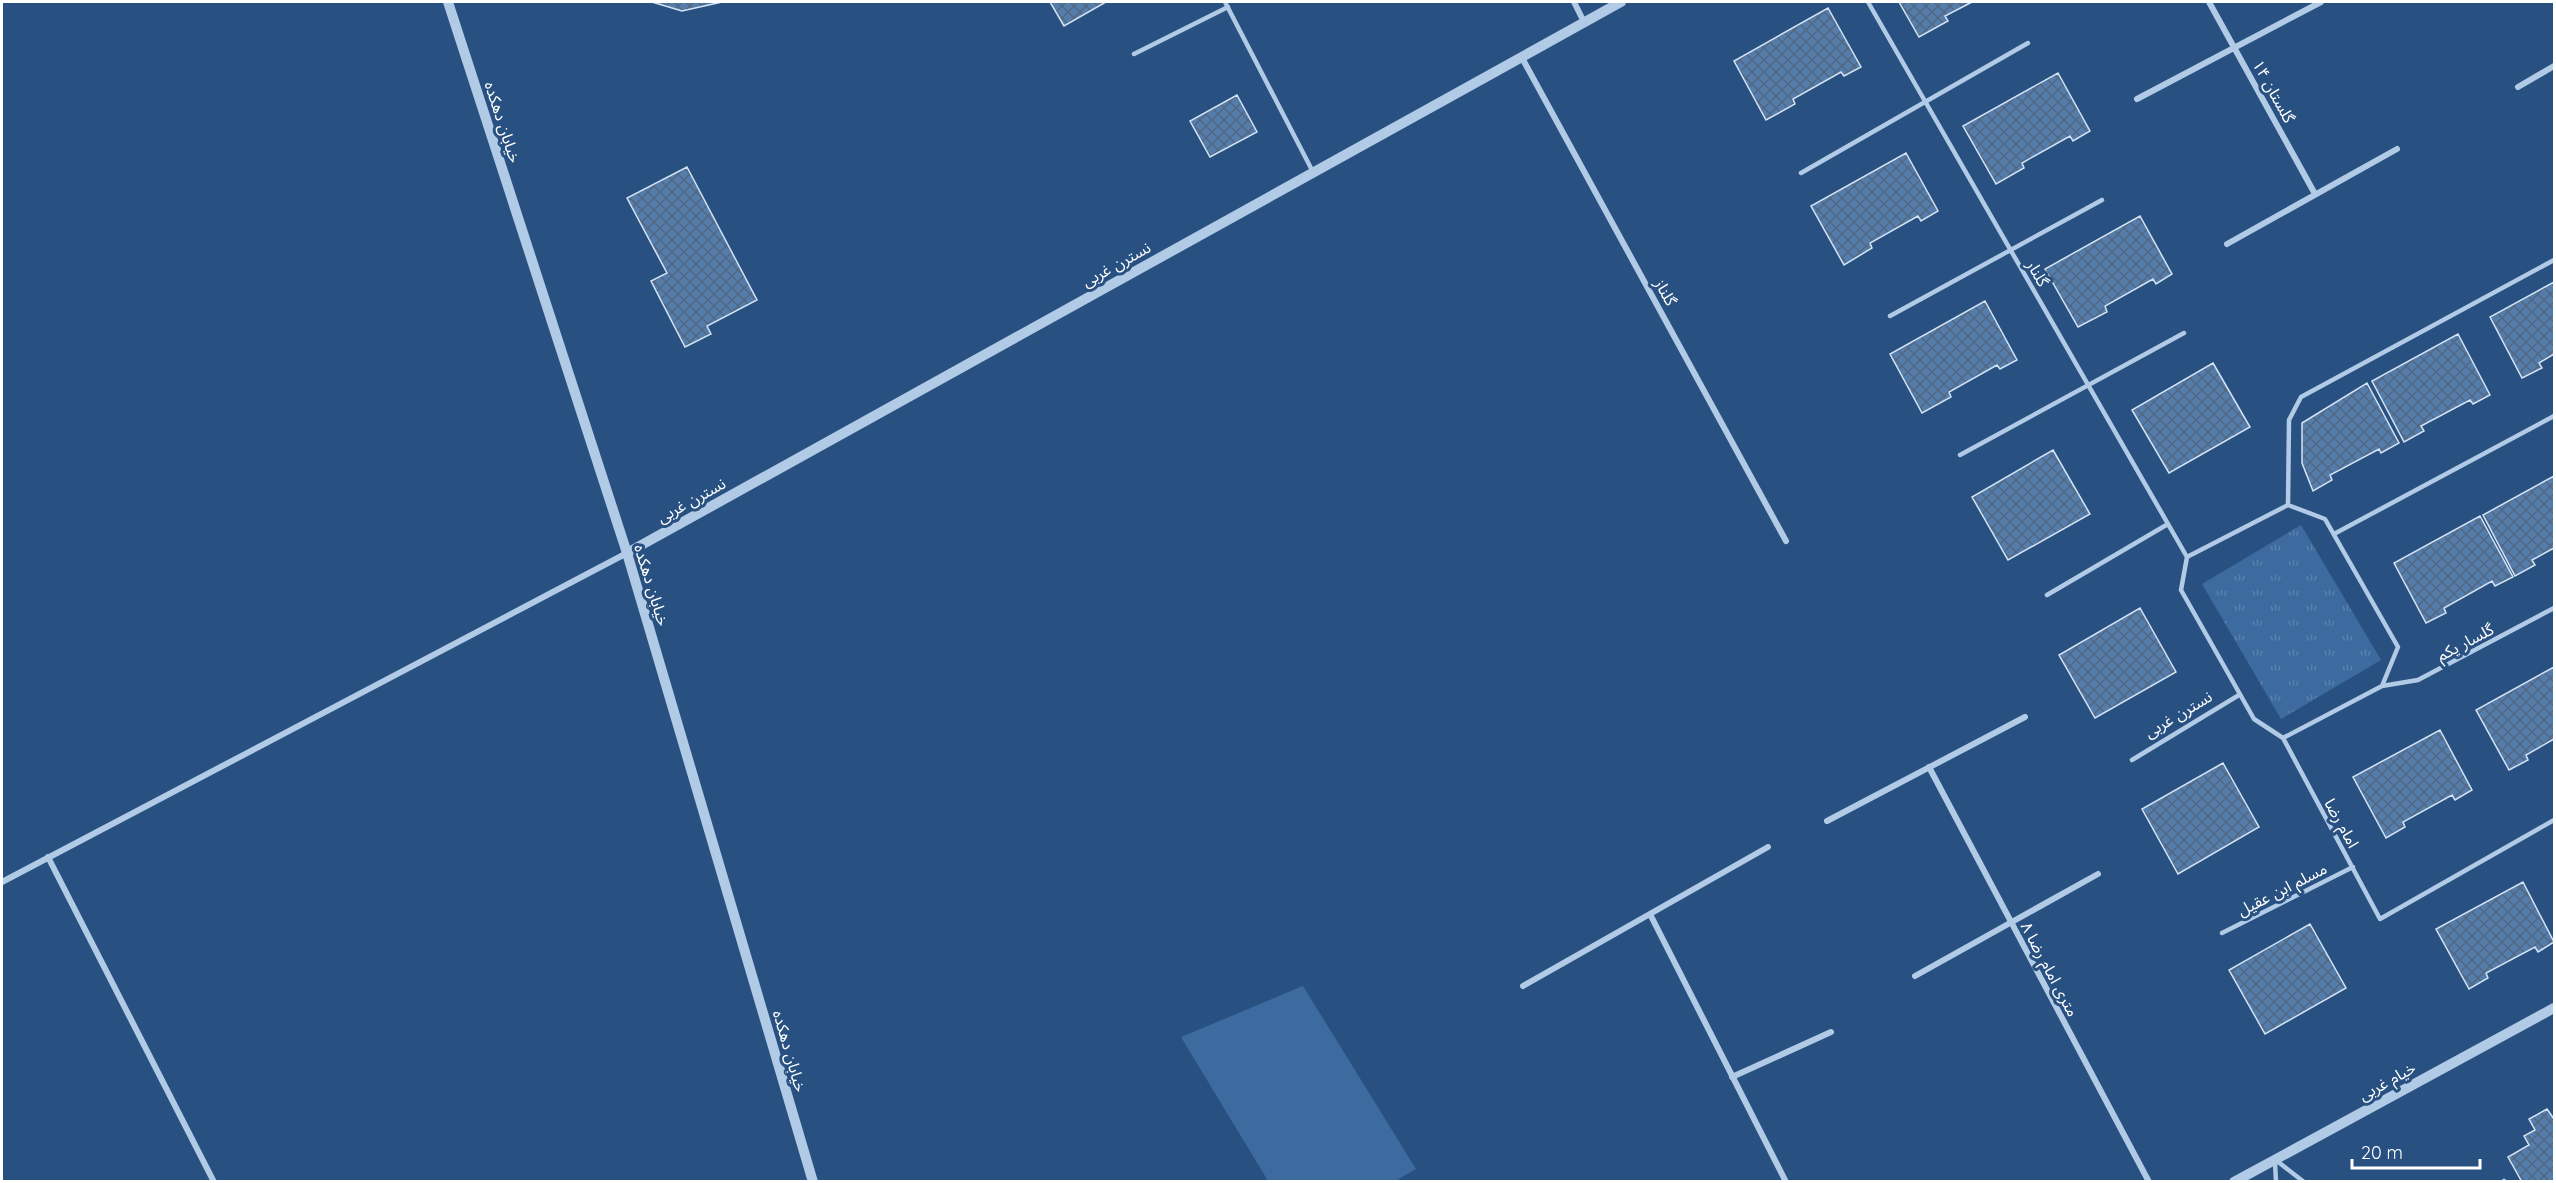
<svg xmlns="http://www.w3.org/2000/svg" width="2556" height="1183" viewBox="0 0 2556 1183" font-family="Quicksand,'Noto Sans Arabic',sans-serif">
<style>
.grass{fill:url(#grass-tufts)}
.pitch{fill:#3d6b9f}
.building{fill:url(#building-cross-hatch);stroke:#d4e4f5;stroke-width:1.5}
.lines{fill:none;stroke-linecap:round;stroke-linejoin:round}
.service{stroke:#b1cae6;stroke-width:4.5}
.minor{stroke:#b1cae6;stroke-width:6}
.tertiary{stroke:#b1cae6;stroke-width:10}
.labels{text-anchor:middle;stroke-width:6;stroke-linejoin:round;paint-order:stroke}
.street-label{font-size:16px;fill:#fff;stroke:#285182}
</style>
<defs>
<pattern id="grass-tufts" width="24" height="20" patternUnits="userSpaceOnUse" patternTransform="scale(1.5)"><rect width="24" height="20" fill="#3d6b9f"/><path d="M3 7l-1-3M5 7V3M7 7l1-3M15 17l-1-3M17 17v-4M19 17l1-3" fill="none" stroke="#5a81ad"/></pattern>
<pattern id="building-cross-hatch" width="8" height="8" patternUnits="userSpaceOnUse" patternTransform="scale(1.5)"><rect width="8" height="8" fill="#557dac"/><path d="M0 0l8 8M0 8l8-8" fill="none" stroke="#516781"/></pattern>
</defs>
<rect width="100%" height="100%" fill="#285182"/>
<!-- grass -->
<path class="grass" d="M2301,525L2381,660L2281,719L2202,584Z"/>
<!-- pitch -->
<path class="pitch" d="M1303,986L1416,1169L1395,1181H1268L1181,1037Z"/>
<!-- building -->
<path class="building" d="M652,2H722L682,11Z
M1050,2H1106L1064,26Z
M1899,2H1972L1945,16L1948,21L1919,37Z
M1828,8L1861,67L1844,76L1841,72L1793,99L1795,104L1766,120L1734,61Z
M2058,73L2090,131L2073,141L2070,136L2022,163L2024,168L1996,184L1963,126Z
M1237,95L1257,132L1210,157L1190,121Z
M1906,153L1938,211L1921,221L1918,216L1870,243L1872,248L1844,265L1811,206Z
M687,167L757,300L707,326L711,334L685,347L651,281L667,273L627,198Z
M2140,216L2172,274L2156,284L2153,279L2105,306L2107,312L2078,327L2045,269Z
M2554,282V354L2539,363L2542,368L2522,378L2490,317Z
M1985,301L2017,360L2000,369L1997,365L1949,392L1951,397L1922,413L1890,354Z
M2458,334L2490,395L2473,404L2470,400L2421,426L2424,431L2404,442L2372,381Z
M2213,363L2250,427L2169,473L2132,410Z
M2367,383L2399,443L2381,453L2379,449L2330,475L2332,480L2313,491L2302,463V423Z
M2053,450L2090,514L2008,560L1972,497Z
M2554,476V548L2532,560L2535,565L2515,576L2483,515Z
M2480,516L2513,577L2495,586L2492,581L2444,608L2446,613L2426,623L2394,563Z
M2140,608L2176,672L2095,718L2059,655Z
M2554,667V739L2526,755L2528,760L2509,770L2476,710Z
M2440,730L2472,790L2455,800L2452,795L2403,822L2405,827L2386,838L2353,777Z
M2223,763L2259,827L2178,874L2142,809Z
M2523,882L2554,942L2538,952L2535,947L2486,973L2488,978L2469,989L2436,929Z
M2310,924L2346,988L2265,1034L2229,970Z
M2547,1109L2554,1119V1182H2522L2508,1157L2529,1145L2524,1136L2535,1130L2529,1119Z"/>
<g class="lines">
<!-- service -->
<path class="service" d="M1225,2L1313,172
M1868,2L2187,557
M1134,54L1228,7
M1801,173L2028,43
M1890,316L2102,200
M1960,455L2184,333
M2288,505L2289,420L2301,397L2554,260
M2334,534L2554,416
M2187,557L2181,590L2254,719L2283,738L2380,919L2554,820
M2187,557L2288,505L2325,519L2398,647L2382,686
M2047,595L2168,524
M2283,738L2382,686L2418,680L2554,608
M2132,760L2239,695
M2222,933L2353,867
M2277,1161L2304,1182
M2275,1162L2276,1182
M2503,1182L2504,1181"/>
<!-- minor -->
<path class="minor" d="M1574,2L1584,22
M2209,2L2315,194
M1521,56L1786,541
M2518,87L2554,66
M2137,99L2321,2
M2227,244L2397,149
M1929,767L2149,1182
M1827,821L2025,717
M48,857L214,1182
M2,882L627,553
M1650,914L1786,1182
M1915,976L2098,874
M1523,986L1768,847
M1732,1077L1831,1032"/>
<!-- tertiary -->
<path class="tertiary" d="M448,2L627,553L813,1182
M627,553L1621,2
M2234,1182L2554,1008"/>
</g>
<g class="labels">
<!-- street labels -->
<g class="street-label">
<text transform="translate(2274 91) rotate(61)" y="6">گلستان ۱۴</text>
<text transform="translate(503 122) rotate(72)" y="6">خیابان دهکده</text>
<text transform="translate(1116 264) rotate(-29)" y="6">نسترن غربی</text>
<text transform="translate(2038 273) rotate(60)" y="6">گلنار</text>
<text transform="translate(1666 292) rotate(61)" y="6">گلناز</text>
<text transform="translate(691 500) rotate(-29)" y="6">نسترن غربی</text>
<text transform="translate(652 585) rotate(73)" y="6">خیابان دهکده</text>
<text transform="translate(2465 642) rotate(-28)" y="6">گلسار یکم</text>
<text transform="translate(2178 714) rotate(-31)" y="6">نسترن غربی</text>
<text transform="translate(2342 823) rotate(61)" y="6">امام رضا</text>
<text transform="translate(2282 889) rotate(-27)" y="6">مسلم ابن عقیل</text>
<text transform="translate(2050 969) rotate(62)" y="6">۸ متری امام رضا</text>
<text transform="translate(790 1051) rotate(74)" y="6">خیابان دهکده</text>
<text transform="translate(2387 1081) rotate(-29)" y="6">خیام غربی</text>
</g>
</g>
<!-- border -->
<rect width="2556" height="1183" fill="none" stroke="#ffffff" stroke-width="6"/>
<!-- scale -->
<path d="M2352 1159v9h128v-9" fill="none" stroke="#ffffff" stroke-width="3"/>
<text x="2361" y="1159" font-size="18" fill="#ffffff" stroke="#285182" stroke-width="4.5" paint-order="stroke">20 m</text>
</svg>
